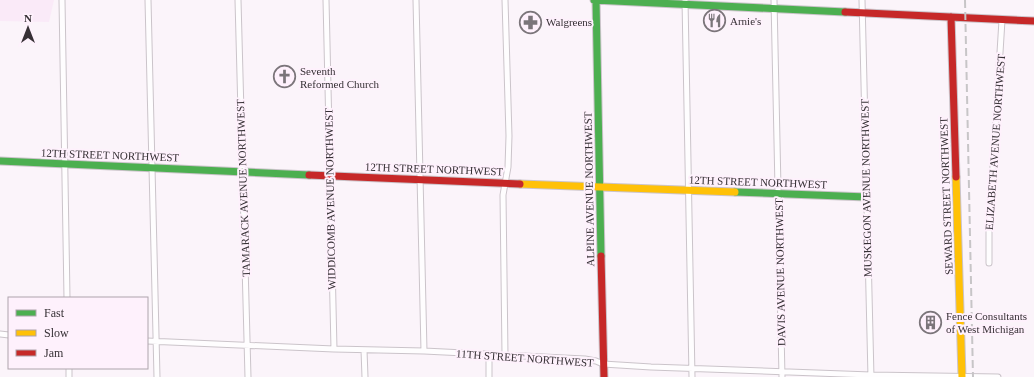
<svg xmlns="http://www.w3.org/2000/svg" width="1034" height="377" viewBox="0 0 1034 377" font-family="Georgia,serif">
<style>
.built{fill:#faeaf8}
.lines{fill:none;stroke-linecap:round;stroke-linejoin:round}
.street-casing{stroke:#cbc4ca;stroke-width:7}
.fast-casing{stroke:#cbc4ca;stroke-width:9}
.slow-casing{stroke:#cbc4ca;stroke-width:9}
.jam-casing{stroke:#cbc4ca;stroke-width:9}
.street{stroke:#fefdfe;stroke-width:5}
.fast{stroke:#4caf50;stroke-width:7}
.slow{stroke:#ffc107;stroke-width:7}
.jam{stroke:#c62828;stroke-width:7}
.rail{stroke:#c7c5c7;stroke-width:2;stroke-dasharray:8 4;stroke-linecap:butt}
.labels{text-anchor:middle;stroke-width:4;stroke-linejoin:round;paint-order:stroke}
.poi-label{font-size:11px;fill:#363035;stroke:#fef1fc;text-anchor:start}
.street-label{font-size:11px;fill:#363035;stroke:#fef1fc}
</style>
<rect width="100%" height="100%" fill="#fbf4fa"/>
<!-- built -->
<path class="built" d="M0,0H54L49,22L0,21Z"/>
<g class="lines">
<defs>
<path id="street" d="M62,0L67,298
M148,0L157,377
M238,0L248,377
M326,0L334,349
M416,0L424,351
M685,0L692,377
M774,0L782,377
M862,0L871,377
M989,263V231L1002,20
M0,334L9,335
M147,341L334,349L424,351L585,359L596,361L603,364L651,367L871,375L998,377
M364,350L365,377
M489,355V377
M505,355L503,195L508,167L509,136L505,0
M69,368V377"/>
<path id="fast" d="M594,0L845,12
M596,0L601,256
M0,161L309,175
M735,192L867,197"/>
<path id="slow" d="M956,177L962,377
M520,184L735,192"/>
<path id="jam" d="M845,12L1034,21
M951,17L956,177
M309,175L520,184
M601,256L604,377"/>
</defs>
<!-- street casing -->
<use href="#street" class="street-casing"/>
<!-- fast casing -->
<use href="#fast" class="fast-casing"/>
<!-- slow casing -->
<use href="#slow" class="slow-casing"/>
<!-- jam casing -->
<use href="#jam" class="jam-casing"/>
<!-- street -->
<use href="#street" class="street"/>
<!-- fast -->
<use href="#fast" class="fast"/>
<!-- slow -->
<use href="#slow" class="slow"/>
<!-- jam -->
<use href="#jam" class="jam"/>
<!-- rail -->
<path class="rail" d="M965,0L973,377"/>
</g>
<!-- icons -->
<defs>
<symbol id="restaurant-ring" viewBox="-11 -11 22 22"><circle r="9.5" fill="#fef1fc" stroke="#7b757a" stroke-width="1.5"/><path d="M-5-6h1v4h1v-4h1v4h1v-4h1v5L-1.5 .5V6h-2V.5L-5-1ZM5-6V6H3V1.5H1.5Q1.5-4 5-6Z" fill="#7b757a"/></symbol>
<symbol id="pharmacy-ring" viewBox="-11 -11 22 22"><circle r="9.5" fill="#fef1fc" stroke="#7b757a" stroke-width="1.5"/><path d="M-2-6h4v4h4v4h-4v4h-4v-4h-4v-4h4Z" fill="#7b757a"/></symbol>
<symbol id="church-ring" viewBox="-11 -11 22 22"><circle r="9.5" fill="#fef1fc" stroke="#7b757a" stroke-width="1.5"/><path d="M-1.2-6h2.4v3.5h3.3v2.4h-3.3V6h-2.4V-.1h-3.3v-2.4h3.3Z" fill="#7b757a"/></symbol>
<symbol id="building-ring" viewBox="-11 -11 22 22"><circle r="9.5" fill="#fef1fc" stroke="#7b757a" stroke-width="1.5"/><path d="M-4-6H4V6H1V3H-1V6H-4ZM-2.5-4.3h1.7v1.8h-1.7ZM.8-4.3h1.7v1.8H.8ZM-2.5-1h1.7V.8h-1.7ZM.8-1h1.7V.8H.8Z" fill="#7b757a"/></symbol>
</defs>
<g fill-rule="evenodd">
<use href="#restaurant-ring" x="702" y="8" width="25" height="25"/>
<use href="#pharmacy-ring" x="518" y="10" width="25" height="25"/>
<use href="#church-ring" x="272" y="64" width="25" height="25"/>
<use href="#building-ring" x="918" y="310" width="25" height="25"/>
</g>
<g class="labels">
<!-- poi labels -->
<g class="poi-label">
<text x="730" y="25">Arnie's</text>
<text x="546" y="26">Walgreens</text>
<text x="300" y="75">Seventh<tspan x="300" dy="13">Reformed Church</tspan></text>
<text x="946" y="320">Fence Consultants<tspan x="946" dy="13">of West Michigan</tspan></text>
</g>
<!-- street labels -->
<g class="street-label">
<text transform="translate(995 142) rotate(-86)" y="4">ELIZABETH AVENUE NORTHWEST</text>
<text transform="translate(110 155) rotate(2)" y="4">12TH STREET NORTHWEST</text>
<text transform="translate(434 169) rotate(2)" y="4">12TH STREET NORTHWEST</text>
<text transform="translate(758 182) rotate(2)" y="4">12TH STREET NORTHWEST</text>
<text transform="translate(243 188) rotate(-92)" y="4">TAMARACK AVENUE NORTHWEST</text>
<text transform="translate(866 188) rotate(-91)" y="4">MUSKEGON AVENUE NORTHWEST</text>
<text transform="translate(589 189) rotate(-91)" y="4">ALPINE AVENUE NORTHWEST</text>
<text transform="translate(946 196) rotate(-92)" y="4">SEWARD STREET NORTHWEST</text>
<text transform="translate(330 199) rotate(-91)" y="4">WIDDICOMB AVENUE NORTHWEST</text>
<text transform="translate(780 272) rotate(-91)" y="4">DAVIS AVENUE NORTHWEST</text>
<text transform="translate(525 358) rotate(4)" y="4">11TH STREET NORTHWEST</text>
</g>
</g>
<!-- legend -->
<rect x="8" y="297" width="140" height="72" fill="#fef1fc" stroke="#aea4ac"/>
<rect x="16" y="310" width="20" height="6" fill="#4caf50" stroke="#aea4ac"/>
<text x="44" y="317" font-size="12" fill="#363035">Fast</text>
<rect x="16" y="330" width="20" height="6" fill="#ffc107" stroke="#aea4ac"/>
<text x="44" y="337" font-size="12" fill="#363035">Slow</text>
<rect x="16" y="350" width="20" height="6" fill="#c62828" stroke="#aea4ac"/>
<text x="44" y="357" font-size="12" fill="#363035">Jam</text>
<!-- north arrow -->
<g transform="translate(28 28)" stroke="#fef1fc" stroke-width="3" paint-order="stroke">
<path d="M0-3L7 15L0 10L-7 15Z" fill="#363035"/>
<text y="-6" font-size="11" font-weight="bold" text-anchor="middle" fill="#363035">N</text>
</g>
</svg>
